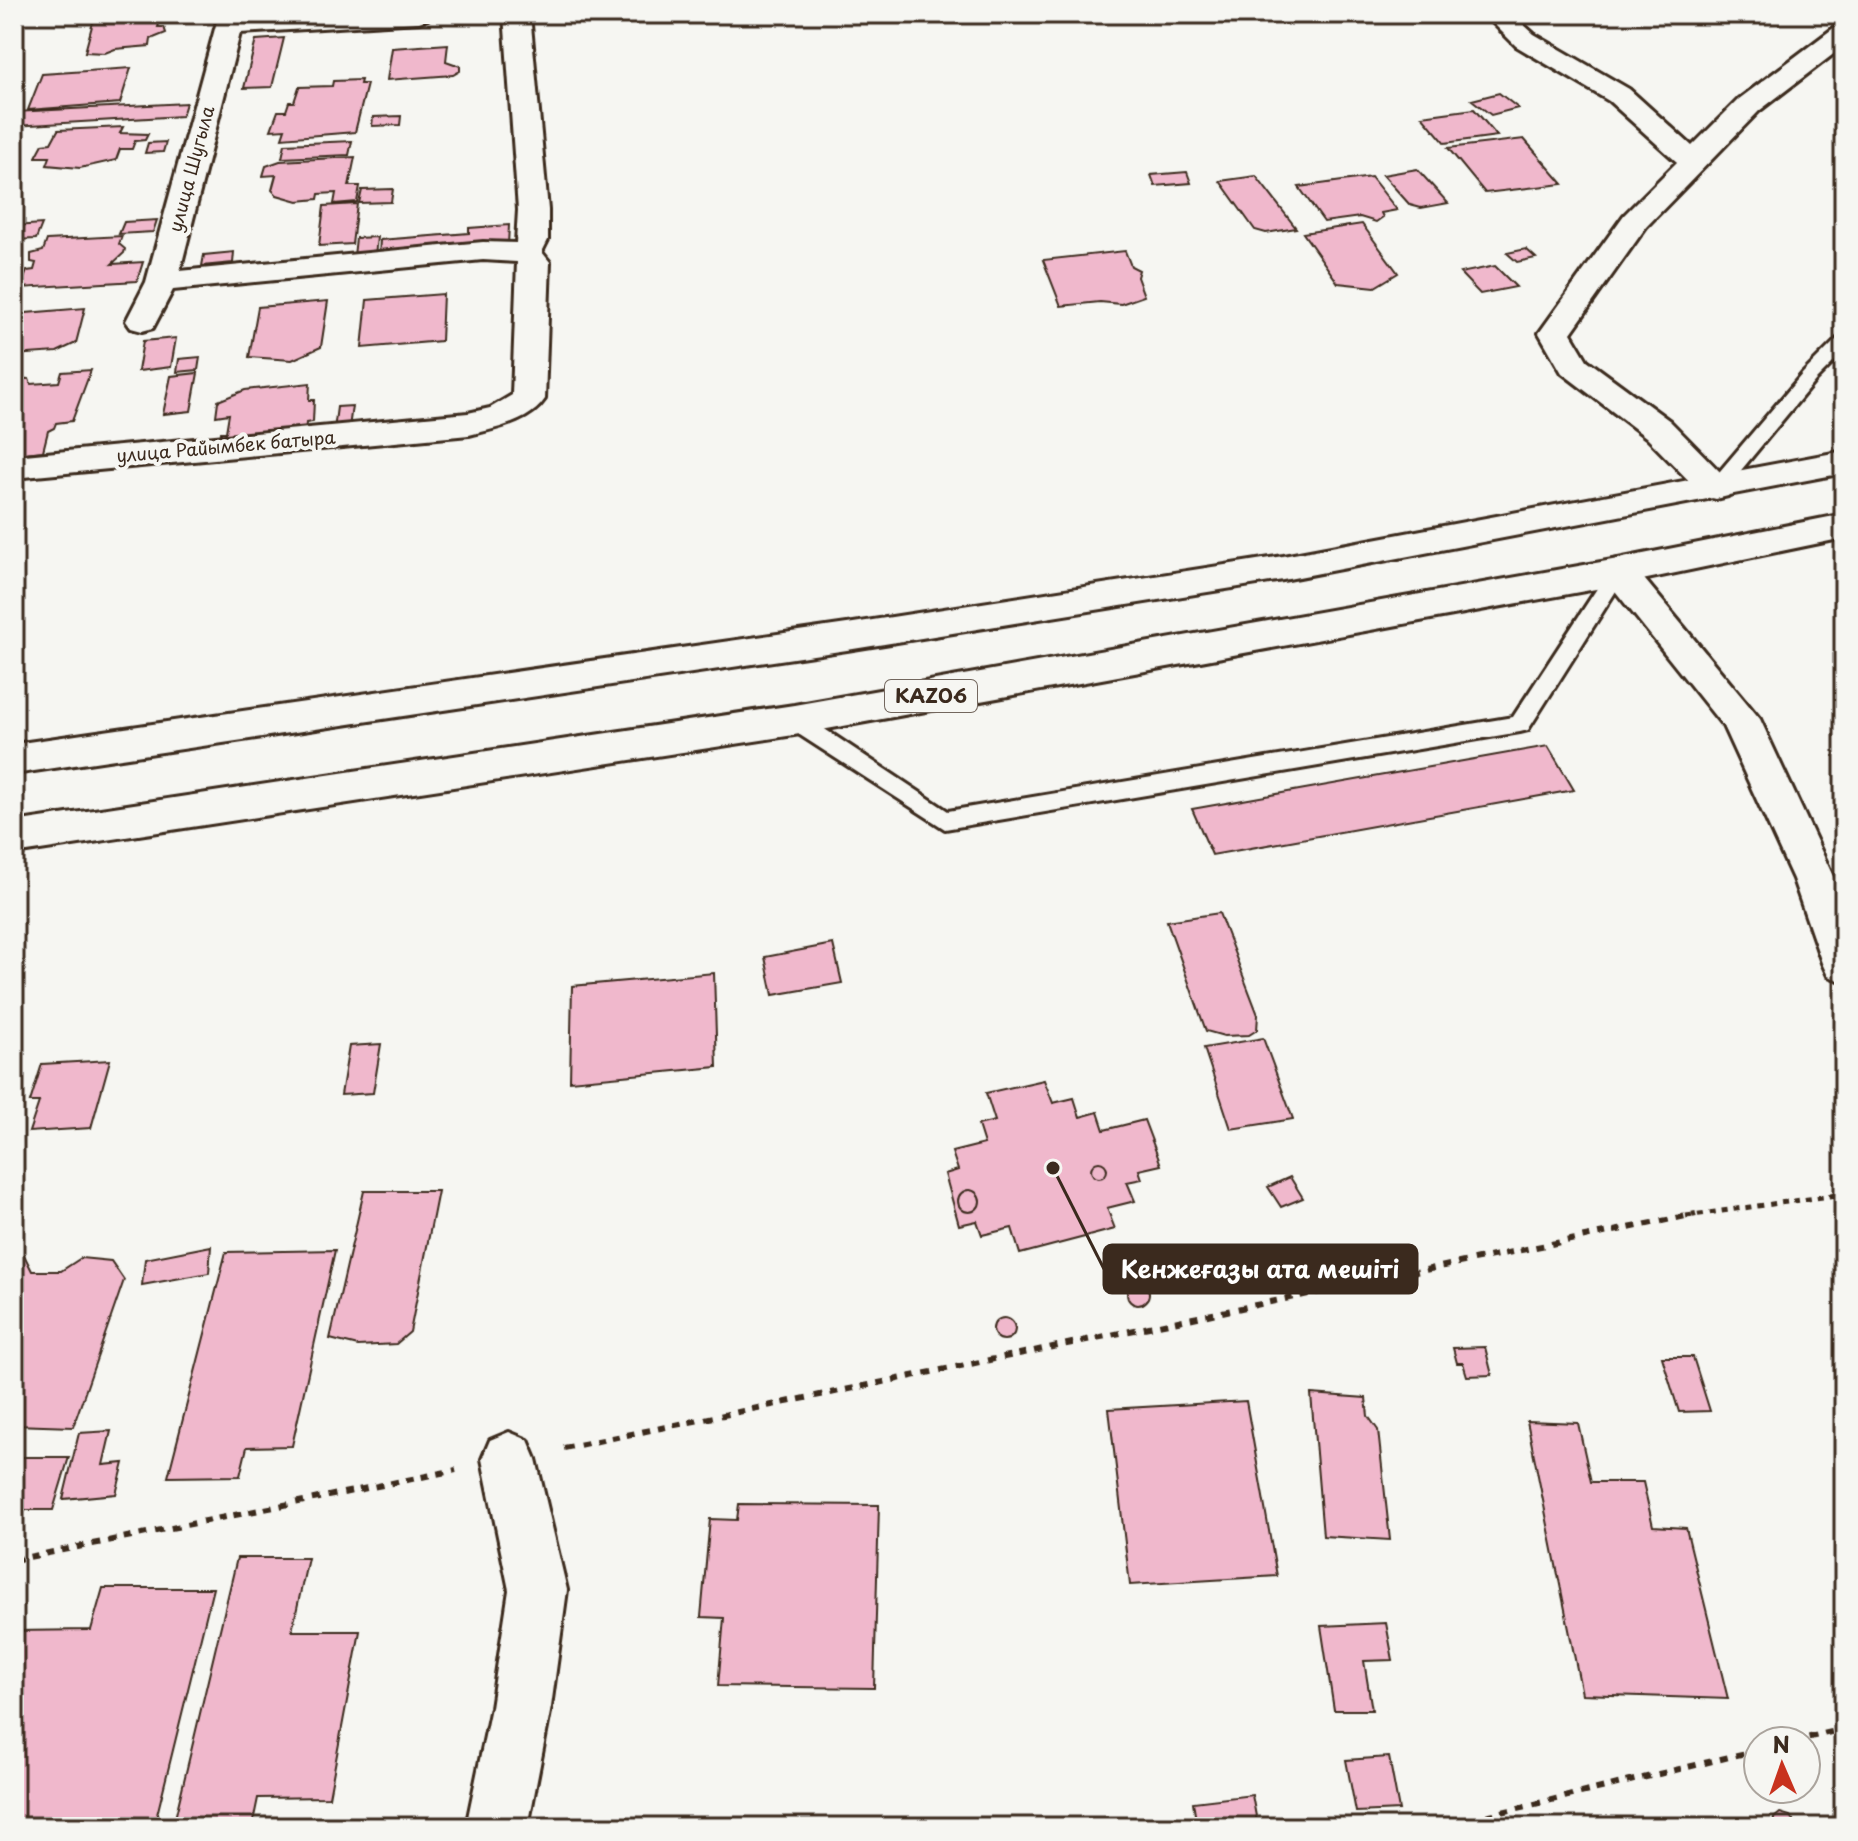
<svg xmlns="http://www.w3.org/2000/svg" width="1858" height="1841" viewBox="0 0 1858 1841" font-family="'Playpen Sans',sans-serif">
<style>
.building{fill:#f0b8cc;stroke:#3b2a1e;stroke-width:2}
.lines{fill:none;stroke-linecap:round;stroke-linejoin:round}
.service-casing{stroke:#3b2a1e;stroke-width:6}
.minor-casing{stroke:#3b2a1e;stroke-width:6}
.trunk-casing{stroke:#3b2a1e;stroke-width:6}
.path-far1{stroke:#3b2a1e;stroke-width:5;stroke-dasharray:6 6;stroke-linecap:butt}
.path{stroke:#3b2a1e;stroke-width:6;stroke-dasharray:8 8;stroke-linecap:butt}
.service{fill:#f6f6f2;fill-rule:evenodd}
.minor{fill:#f6f6f2;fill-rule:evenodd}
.trunk{fill:#f6f6f2;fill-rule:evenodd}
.labels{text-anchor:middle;stroke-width:8;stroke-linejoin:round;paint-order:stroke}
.far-street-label{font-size:18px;fill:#3b2a1e;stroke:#f6f6f2}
.shield{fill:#f6f6f2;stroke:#73675e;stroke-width:2}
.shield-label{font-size:20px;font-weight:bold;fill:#3b2a1e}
.leader{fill:none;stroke:#3b2a1e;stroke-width:3}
.callout-dot{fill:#3b2a1e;stroke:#f6f6f2;stroke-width:3}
.callout{fill:#3b2a1e;stroke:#3b2a1e;stroke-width:3}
.callout-label{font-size:24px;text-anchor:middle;font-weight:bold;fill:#fff}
</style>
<rect width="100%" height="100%" fill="#f6f6f2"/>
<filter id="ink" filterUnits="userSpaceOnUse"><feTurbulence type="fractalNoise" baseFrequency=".0125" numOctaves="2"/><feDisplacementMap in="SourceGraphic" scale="16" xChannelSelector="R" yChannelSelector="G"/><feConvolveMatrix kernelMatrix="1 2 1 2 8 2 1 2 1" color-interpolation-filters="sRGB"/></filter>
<g filter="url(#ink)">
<!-- building -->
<path class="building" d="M161,18L158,27H164L166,33L151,39L150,46L115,49L105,53L85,52L93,22Z
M284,38L272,87L244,88L256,40Z
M448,44L446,61L460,66V71L453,75L387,80L392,48Z
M131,68L120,103L28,110L42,74Z
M361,80L360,84H367L355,132L282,138L285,129L271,130L278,111H286L289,102H294L299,87L332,86L333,81Z
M1499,93L1518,108L1491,115L1472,100Z
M186,103L182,116L14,126V112Z
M1474,109L1497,136L1445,143L1422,116Z
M401,116L400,125L372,126L373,117Z
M123,127L120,133L148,134L145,140L135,141L132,149H120L116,160L80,168L47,165L50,157H36L43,144L51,143L58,130Z
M1524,139L1563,184L1485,193L1448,148Z
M352,141L349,155L282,158L285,144Z
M166,142L163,152L145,153L148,143Z
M355,157L349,186H360L357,202L334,204L336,193L319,194L318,199L298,201L277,195L272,190L276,175L263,176L266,166L280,161Z
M1417,169L1448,203L1421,208L1410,205L1383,175Z
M1187,172L1191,183L1155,186L1151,175Z
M1256,176L1296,228L1266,233L1255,230L1220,181Z
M1371,177L1397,210L1381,213L1383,217L1376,222L1360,217L1324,222L1299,187Z
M393,189L391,202L359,203L362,190Z
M357,204L352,244L319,246L324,206Z
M157,220L153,232L119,234L124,222Z
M42,224L36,239L14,240V226Z
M1362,224L1398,273L1375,287L1338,283L1303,233Z
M509,225L508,245L379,255L380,240L469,233V228Z
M122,236L119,244L125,249L124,253L112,264L143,262L137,281L20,288L27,271L34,270L36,263L31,262V254L43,251L47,240Z
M377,237L375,255L354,256L356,238Z
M1526,249L1536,258L1517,262L1507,253Z
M1125,251L1131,266L1139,270L1137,277L1144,296L1121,304L1100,302L1061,306L1043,260Z
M234,252L233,263L202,266L204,255Z
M1495,266L1516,287L1480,294L1460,273Z
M443,294L441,341L362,348L367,300Z
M328,301L321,347L292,360L249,357L258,307Z
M85,308L76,343L57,352L14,355V314Z
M176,338L171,367L138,371L143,341Z
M200,357L198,370L177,372L179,359Z
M91,370L72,421L56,423L54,428L48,431L43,451L14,454V378L29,379L31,384L59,382L62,372Z
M198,373L191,411L163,414L171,376Z
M310,383L309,400H314L313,422L306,423L305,434L220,444L221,432H226L229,414L216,416L218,401L245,390Z
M352,406L349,428L334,430L337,407Z
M1548,746L1574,790L1212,855L1192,809Z
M1219,913L1258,1015L1257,1030L1249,1035L1224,1036L1206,1031L1167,921Z
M833,944L842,983L773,995L765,957Z
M714,973L717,1067L570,1081L572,986Z
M1263,1038L1293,1119L1231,1129L1204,1048Z
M381,1044L373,1093L341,1095L349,1046Z
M110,1060L91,1128L29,1132L39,1102H30L42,1064Z
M1044,1080L1053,1103L1074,1098L1080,1117L1098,1112L1104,1130L1144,1120L1161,1165L1139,1170L1142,1179L1127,1182L1135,1201L1107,1208L1115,1229L1020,1254L1012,1228L982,1235L977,1221L959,1225L945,1174L958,1170L952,1152L984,1144L978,1125L995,1121L986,1093Z
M1091 1170a8 8 0 1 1 16 0a8 8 0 1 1-16 0Z
M1290,1177L1303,1198L1281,1207L1268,1187Z
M958 1201a11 11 0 1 1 22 0a11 11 0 1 1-22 0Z
M364,1191H438L410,1332L396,1344L358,1346L330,1339Z
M211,1246L209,1273L142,1285L145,1259Z
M335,1250L292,1446L247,1447L240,1476L168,1477L226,1252Z
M14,1255H24L32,1271H61L81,1258L111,1261L124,1280L73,1427L14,1425Z
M1127 1294a11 11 0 1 1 22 0a11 11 0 1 1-22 0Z
M993 1329a11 11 0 1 1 22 0a11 11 0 1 1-22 0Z
M1485,1347L1492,1375L1467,1376L1463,1363H1457L1453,1348Z
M1662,1357H1693L1710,1411L1679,1412Z
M1311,1394L1366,1398L1368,1416L1378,1430L1390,1540L1323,1536Z
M1246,1401L1277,1576L1130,1585L1109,1409Z
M1527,1421L1578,1423L1591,1482H1643L1653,1526L1686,1528L1728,1699L1582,1694Z
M111,1431L103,1465L124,1463L116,1494L63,1499L79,1433Z
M14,1457H69L53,1510H14Z
M739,1504L879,1505L874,1688L718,1686L724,1618L701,1617L710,1519L737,1520Z
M237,1558H308L292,1631H360L329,1797L258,1798L252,1827H173Z
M103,1588H213L154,1827H14V1631L91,1630Z
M1386,1623L1393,1660L1364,1661L1372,1710H1334L1321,1626Z
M1389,1757L1399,1810L1356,1812L1346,1760Z
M1252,1795L1258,1827H1197L1193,1802Z
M1780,1813L1790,1816L1799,1827H1773L1774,1818Z"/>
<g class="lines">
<defs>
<path id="service" d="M1844,337V352L1815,381L1723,492H1709L1706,488L1709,484L1803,373L1838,338Z
M1618,565L1628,572L1528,730L1520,732L945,829L786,726L783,720L786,714H802L948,811L1513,717L1611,567Z"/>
<path id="minor" d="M219,14H245L244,17L297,14H432L428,19L419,22L240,33L180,271L483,242L516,243L518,210L504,14H530L548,210V240L542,252L550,262L545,399C529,423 495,428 469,435L14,478V456L468,413L490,408L512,395L517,262L483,260L173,290L153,328L142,331L131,328L126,321L146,282Z
M1484,14H1512L1534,34L1629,89L1692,146L1739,99L1835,27L1844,25V46L1759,111L1646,227L1571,333L1587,360L1670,421L1728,480L1734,488L1728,496L1716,499L1704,496L1646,437L1562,373L1539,333L1624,215L1677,162L1609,101L1516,46Z
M1618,559L1631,563L1760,719L1844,900V982L1828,976L1822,963L1793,879L1723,726L1600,572L1605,563Z
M509,1432L528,1440L536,1459L567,1590L551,1707L528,1827H466L491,1707L509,1590L482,1459L490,1440Z"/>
<path id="trunk" d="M1844,451V473L1283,580L847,650L14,774V744L847,624L1283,556Z
M1844,514V538L1618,585L794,735L14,854V822L794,705L1618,559Z"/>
</defs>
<!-- service casing -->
<use href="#service" class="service-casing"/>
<!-- minor casing -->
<use href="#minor" class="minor-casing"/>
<!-- trunk casing -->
<use href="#trunk" class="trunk-casing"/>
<!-- path-far1 -->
<path class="path-far1" d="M1686,1216L1844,1194"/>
<!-- path -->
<path class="path" d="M564,1448L1696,1214
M14,1560L456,1470
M1793,1741L1844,1729
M1440,1827L1758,1750"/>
<!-- service -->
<use href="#service" class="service"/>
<!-- minor -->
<use href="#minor" class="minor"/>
<!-- trunk -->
<use href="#trunk" class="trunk"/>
</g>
</g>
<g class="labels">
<!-- far-street labels -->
<g class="far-street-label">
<text transform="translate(192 169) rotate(-75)" y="6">улица Шугыла</text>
<text transform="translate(226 447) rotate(-5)" y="6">улица Райымбек батыра</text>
</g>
<!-- shield labels -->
<rect class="shield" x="885" y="680" width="92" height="32" rx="6"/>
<g class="shield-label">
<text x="931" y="703">KАZ06</text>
</g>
</g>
<!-- callouts -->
<path class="leader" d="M1053 1168L1104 1269"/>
<circle class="callout-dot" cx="1053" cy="1168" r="8"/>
<rect class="callout" x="1104" y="1245" width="313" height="48" rx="8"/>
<g class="callout-label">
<text x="1260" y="1278">Кенжеғазы ата мешіті</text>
</g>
<!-- margin -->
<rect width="1858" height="1841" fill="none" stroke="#f6f6f2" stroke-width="48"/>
<rect x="24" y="24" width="1810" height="1793" fill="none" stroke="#3b2a1e" stroke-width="3" filter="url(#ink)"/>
<!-- north arrow -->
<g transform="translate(1782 1765) rotate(358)"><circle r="38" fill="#f6f6f2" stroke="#aba49d" stroke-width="2"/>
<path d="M0-6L14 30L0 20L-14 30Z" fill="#c8321e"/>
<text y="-12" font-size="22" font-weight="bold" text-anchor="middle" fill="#3b2a1e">N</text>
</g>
</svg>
